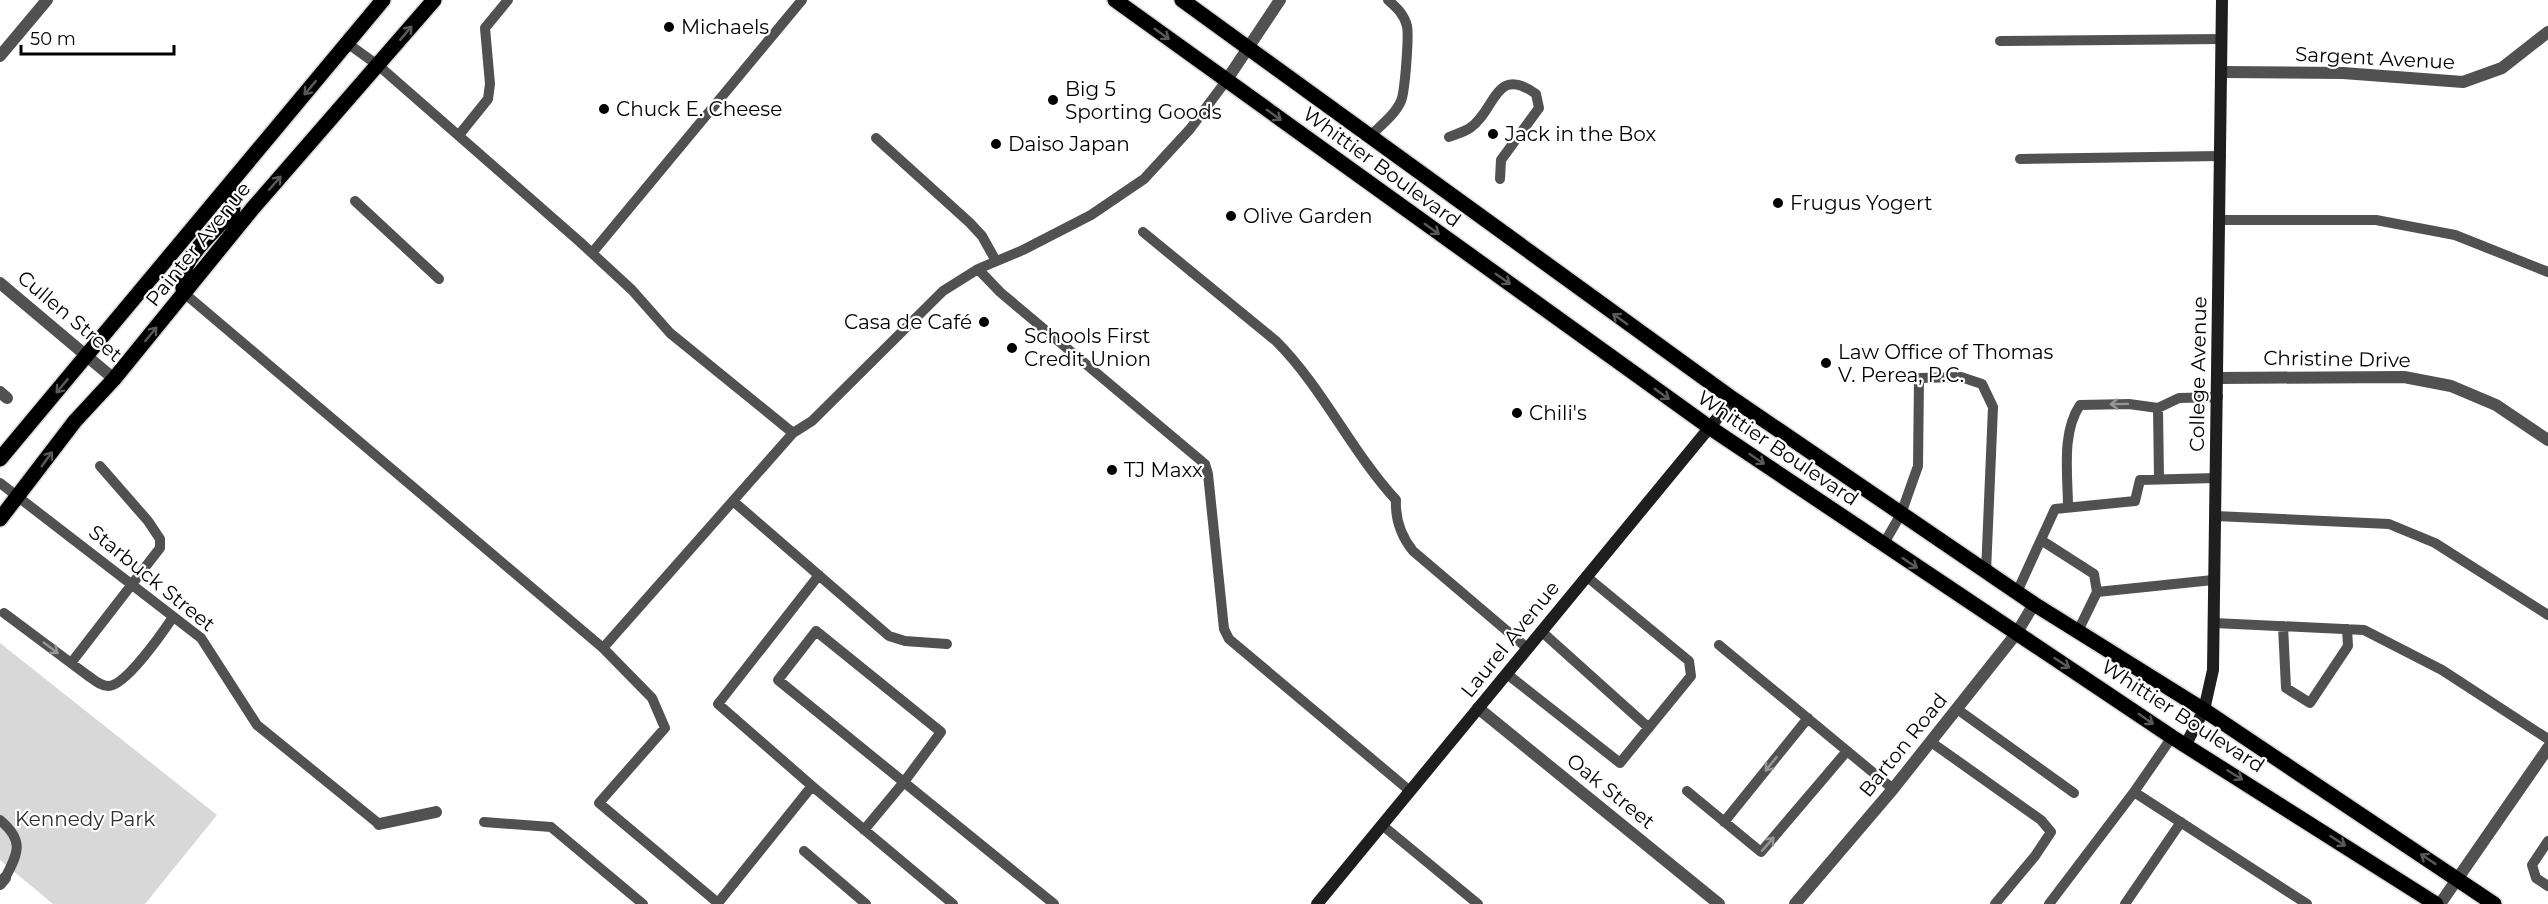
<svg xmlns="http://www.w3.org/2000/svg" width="2548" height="904" viewBox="0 0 2548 904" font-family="Montserrat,sans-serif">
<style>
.green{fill:#d8d8d8}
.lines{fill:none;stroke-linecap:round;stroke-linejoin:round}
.primary-casing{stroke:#dbdbdb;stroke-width:18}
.lane{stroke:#515151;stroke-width:10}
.street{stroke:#515151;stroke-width:12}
.secondary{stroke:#1e1e1e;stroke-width:12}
.primary{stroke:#000;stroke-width:15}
.oneway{stroke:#595959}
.oneway2{stroke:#979797}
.poi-dot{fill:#000;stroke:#fff;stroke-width:2}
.labels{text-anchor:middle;stroke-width:4.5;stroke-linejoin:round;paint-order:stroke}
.poi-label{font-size:20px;fill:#000;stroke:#fff;text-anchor:start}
.street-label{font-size:20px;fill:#000;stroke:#fff}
.park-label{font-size:20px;fill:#2f2f2f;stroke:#fff}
</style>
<rect width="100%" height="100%" fill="#fff"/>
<!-- green -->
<path class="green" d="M0,643L217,815L145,904H53L0,860Z"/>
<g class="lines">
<defs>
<path id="primary" d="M1115,0L1709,427L2172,737L2436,904
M1182,0L1733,399L2034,604L2204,710L2494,904
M184,293C174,259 216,234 233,209L230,184
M0,459L383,0
M0,519L75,421L114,379L253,208L434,0"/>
</defs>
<!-- primary casing -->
<use href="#primary" class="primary-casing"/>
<!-- lane -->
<path class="lane" d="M2000,41L2222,39
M347,43L379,66L580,242L632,290L670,333L793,433
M459,135L488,99L490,84L485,28L508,0
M1369,137C1380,126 1395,115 1401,101C1405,92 1409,36 1407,26C1404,14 1397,8 1388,0
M1449,137C1456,134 1464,132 1470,128C1496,110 1495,64 1536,94L1539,108L1501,160L1500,179
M876,138L970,223L982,236L996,261
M2020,159L2221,156
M355,201L439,279
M2220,220H2376L2455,235L2548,272
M1143,232L1276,341C1323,388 1351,451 1396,500C1395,520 1401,536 1413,551L1527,648
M592,253L802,0
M978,269L1000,292L1205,464L1208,474L1224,629L1229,639L1410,791
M184,293L603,648L652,698L665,728L599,803L718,903L812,786L953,904
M2158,408L2159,479
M0,483L201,638L257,725L379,824
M733,501L889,636L905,641L947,644
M2068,508C2068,475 2061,433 2080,405L2129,404L2158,408L2179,398L2218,397
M2215,516L2389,524L2435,543L2548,615
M2041,540L2094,574L2097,592L2078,631
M1883,545L1901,514L1918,466L1919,378L1961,377L1982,384L1993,407L1986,572
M2017,592L2055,509L2135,501L2140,480L2216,478
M2097,592L2213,580
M4,613L87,675C93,679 100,686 108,686C125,687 163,632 173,617
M2214,623L2364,630L2442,670L2548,739
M2283,626L2286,688L2310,703L2348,646L2347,629
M1541,631L1649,728
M1719,645L1893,789
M603,648L793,433L812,421L943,291L978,269L1023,250L1091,215L1144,179L1190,129L1226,81
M71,663L160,548V539L148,521L100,466
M1507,674L1620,763L1691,676L1689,661L1586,576
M1957,709L2074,793
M2172,737L2134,792L2307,904
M1931,742L2041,820L2051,832L2035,856L1995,904
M812,786L718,704L819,575
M1687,791L1761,852L1847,751
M0,820C24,840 19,852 5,878
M484,822L551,827L643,904
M1724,822L1808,718
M1382,825L1478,904
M864,830L904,782L941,732L816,631L778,680L1054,904
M2548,841L2532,865L2536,878L2548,886
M804,851L866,904
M2049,904L2134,792
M2125,904L2181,822"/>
<!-- street -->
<path class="street" d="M0,56L47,0
M2222,72L2343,73L2463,82L2502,68L2548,32
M1226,81L1280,0
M0,283L114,379
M2218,378L2404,377L2451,386L2496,405L2548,440
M0,392L7,398
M1478,708L1719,904
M379,824L436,812
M0,884L5,878
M1795,904L1893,789L2016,634L2034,604
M2440,904L2548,748"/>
<!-- secondary -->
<path class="secondary" d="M2186,744L2204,710L2213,670L2222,0
M1317,904L1733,399"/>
<!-- primary -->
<use href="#primary" class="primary"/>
</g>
<!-- one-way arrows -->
<defs><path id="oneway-shaft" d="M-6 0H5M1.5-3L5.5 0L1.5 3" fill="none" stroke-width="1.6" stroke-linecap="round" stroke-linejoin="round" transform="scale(1.5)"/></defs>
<g class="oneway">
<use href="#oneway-shaft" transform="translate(406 33) rotate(-50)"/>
<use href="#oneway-shaft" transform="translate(1162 34) rotate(36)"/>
<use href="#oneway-shaft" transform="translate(310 88) rotate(130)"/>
<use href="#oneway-shaft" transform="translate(1274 115) rotate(36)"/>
<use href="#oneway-shaft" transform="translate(275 183) rotate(-49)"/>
<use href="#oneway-shaft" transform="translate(1432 229) rotate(36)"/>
<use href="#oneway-shaft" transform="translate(1503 279) rotate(35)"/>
<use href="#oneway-shaft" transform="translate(1620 319) rotate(-144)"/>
<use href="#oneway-shaft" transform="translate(151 334) rotate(-51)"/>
<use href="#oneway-shaft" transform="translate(62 386) rotate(130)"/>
<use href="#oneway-shaft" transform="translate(1662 394) rotate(36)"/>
<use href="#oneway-shaft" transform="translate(47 459) rotate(-54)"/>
<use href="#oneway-shaft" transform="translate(1757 459) rotate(34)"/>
<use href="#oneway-shaft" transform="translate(1910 563) rotate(34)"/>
<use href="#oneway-shaft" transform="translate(2062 663) rotate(33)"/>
<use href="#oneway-shaft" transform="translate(2146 719) rotate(35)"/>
<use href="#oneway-shaft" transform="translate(2235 775) rotate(32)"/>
<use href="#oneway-shaft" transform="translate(2338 841) rotate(33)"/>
<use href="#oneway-shaft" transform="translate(2428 859) rotate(-146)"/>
</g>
<g class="oneway2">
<use href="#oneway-shaft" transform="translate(2119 404) rotate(179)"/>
<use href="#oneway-shaft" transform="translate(51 648) rotate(37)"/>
<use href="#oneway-shaft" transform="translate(1771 764) rotate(129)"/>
<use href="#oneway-shaft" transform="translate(1768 844) rotate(-49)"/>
</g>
<!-- markers -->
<g class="poi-dot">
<circle cx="669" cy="27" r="6"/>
<circle cx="1053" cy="100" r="6"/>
<circle cx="604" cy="109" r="6"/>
<circle cx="1493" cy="134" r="6"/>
<circle cx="996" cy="144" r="6"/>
<circle cx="1778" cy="203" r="6"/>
<circle cx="1231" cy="216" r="6"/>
<circle cx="984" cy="322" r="6"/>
<circle cx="1012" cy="348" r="6"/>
<circle cx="1826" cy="363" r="6"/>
<circle cx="1517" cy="413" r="6"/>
<circle cx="1112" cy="470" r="6"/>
</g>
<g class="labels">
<!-- poi labels -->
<g class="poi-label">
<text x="681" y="34">Michaels</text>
<text x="1065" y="96">Big 5<tspan x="1065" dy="23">Sporting Goods</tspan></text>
<text x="616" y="116">Chuck E. Cheese</text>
<text x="1505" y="141">Jack in the Box</text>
<text x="1008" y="151">Daiso Japan</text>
<text x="1790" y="210">Frugus Yogert</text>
<text x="1243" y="223">Olive Garden</text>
<text x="972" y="329" text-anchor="end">Casa de Café</text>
<text x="1024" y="343">Schools First<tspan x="1024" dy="23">Credit Union</tspan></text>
<text x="1838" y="359">Law Office of Thomas<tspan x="1838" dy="23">V. Perea, P.C.</tspan></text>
<text x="1529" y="420">Chili's</text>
<text x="1124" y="477">TJ Maxx</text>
</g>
<!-- street labels -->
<g class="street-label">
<text transform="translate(2375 58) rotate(3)" y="7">Sargent Avenue</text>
<text transform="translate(1382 167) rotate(36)" y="7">Whittier Boulevard</text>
<text transform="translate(198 244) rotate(-51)" y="7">Painter Avenue</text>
<text transform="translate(70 316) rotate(40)" y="7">Cullen Street</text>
<text transform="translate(2337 359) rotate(1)" y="7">Christine Drive</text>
<text transform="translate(2198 374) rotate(-89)" y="7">College Avenue</text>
<text transform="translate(1778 448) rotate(34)" y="7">Whittier Boulevard</text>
<text transform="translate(152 578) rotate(39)" y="7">Starbuck Street</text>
<text transform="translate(1510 639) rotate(-51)" y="7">Laurel Avenue</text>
<text transform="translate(2183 716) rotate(33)" y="7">Whittier Boulevard</text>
<text transform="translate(1903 745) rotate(-51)" y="7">Barton Road</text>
<text transform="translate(1611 791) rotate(39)" y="7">Oak Street</text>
</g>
<!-- park labels -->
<g class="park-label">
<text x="85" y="826">Kennedy Park</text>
</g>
</g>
<!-- scale -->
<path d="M21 45v9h153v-9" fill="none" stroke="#000000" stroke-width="3"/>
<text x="30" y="45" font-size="18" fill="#000000" stroke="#ffffff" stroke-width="4.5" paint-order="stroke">50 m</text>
</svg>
